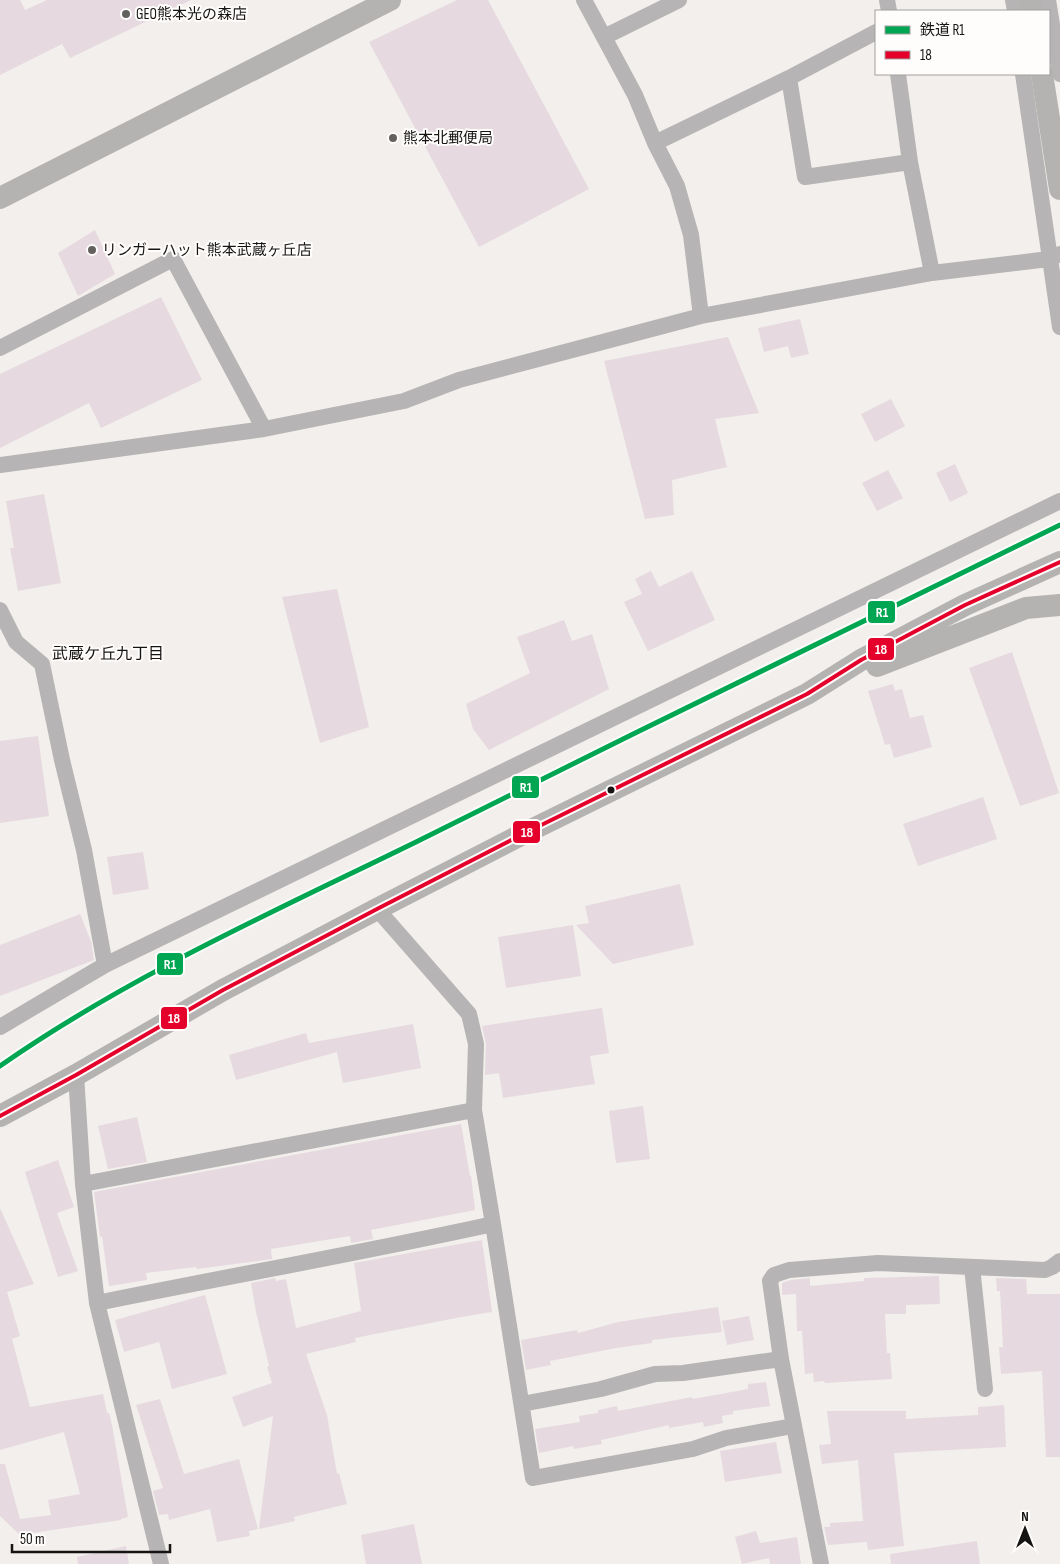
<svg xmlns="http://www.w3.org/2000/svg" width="1060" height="1564" viewBox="0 0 1060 1564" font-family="'Sofia Sans Condensed','Noto Sans JP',sans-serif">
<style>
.building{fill:#e6dae0}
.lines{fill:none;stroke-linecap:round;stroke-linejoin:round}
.street{stroke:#b6b4b4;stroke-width:16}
.secondary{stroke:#b5b3b2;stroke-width:22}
.bus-1-casing{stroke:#fffdfc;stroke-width:8}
.bus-1{stroke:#e4002b;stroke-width:4}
.rail-1-casing{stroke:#fffdfc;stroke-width:9}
.rail-1{stroke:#00a651;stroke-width:5}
.poi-dot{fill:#63615e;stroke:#fffdfc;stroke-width:2}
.bus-dot{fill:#161412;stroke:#fffdfc;stroke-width:2}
.labels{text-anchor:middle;stroke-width:4;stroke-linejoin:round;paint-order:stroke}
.poi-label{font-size:15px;fill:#161412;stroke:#fffdfc;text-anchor:start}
.neighbourhood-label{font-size:16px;fill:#161412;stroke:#fffdfc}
.line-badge{stroke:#fffdfc;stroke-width:2}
.badge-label{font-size:14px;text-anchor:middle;font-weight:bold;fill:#fff}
</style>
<rect width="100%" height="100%" fill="#f2efec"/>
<!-- building -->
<path class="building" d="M0,0H20L25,10L47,0H191L70,58L62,44L0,75Z
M457,0H488L589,189L479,247L369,42Z
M95,230L115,274L78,296L58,253Z
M161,297L202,380L101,428L89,403L0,448V374Z
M800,319L809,354L791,358L788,346L764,352L758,328Z
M728,337L759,413L715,419L727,467L672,480L674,515L645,519L604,361Z
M891,399L905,426L875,442L861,414Z
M955,464L968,493L950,502L936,473Z
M888,470L903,498L877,511L862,483Z
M44,494L61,583L18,591L10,548H14L6,501Z
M651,571L659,587L692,571L715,620L648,651L624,602L642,594L635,579Z
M337,589L369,727L320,743L282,597Z
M564,620L572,641L592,634L609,689L489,750L473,729L466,704L530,673L517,637Z
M1012,652L1059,793L1020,806L969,668Z
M893,684L895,691L902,689L910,718L923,715L932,747L894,758L890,744L885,745L868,691Z
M38,736L49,816L0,823V741Z
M983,797L997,839L918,866L903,824Z
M143,852L149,889L113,895L107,857Z
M680,884L694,945L613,964L576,925L589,923L585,906Z
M80,914L91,941L94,960L0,996V945Z
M573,925L581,976L506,988L498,937Z
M602,1008L609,1053L590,1056L595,1084L503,1098L499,1073L485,1075L486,1044L482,1026Z
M413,1024L421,1068L343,1083L337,1052L236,1080L229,1055L306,1033L309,1043Z
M643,1106L650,1159L616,1163L609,1111Z
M137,1117L147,1162L108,1169L98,1126Z
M461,1124L470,1176H471L475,1210L371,1230L373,1239L351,1243L350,1236L271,1249L272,1259L197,1269L196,1267L146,1273L147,1280L109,1286L102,1236L100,1237L94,1192Z
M58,1160L74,1207L57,1213L78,1271L58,1277L25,1172Z
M0,1208L34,1284L7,1292L20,1336L12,1339L30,1407L103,1394L107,1413H109L112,1425L128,1517L121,1519V1520L25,1534L27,1542L0,1516V1464H5L20,1519L51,1515L48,1500L80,1494L64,1432L0,1450Z
M482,1240L492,1312L461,1317L355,1338L356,1342L306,1354L327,1415L337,1474L339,1473L347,1504L294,1517L295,1521L259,1529L273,1416L243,1427L232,1397L272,1383L267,1367L269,1366L256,1312L251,1283L275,1278L276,1281L286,1279L296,1328L361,1311L354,1263Z
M939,1276L940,1304L906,1305V1314H885L887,1353H890L892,1379L825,1383L824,1381L814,1382L813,1373L805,1374L802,1331H797L796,1294L782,1295V1283L791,1280L810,1278V1286L864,1281V1278Z
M996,1278L1026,1279L1027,1294H1060V1457H1046L1042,1371L1001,1374L999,1347H1003L1000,1291H997Z
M205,1295L227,1374L172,1389L159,1342L124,1352L115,1320Z
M718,1307L722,1332L652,1340V1343L616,1348L550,1361L551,1365L526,1370L521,1340L577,1330L578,1333L618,1322Z
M749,1316L754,1340L727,1345L722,1321Z
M766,1382L770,1406L733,1411V1414L722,1416L723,1423L704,1427L703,1422L669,1428V1425L601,1440L602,1444L574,1449L573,1446L539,1453L535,1429L580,1422L579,1416L598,1413V1410L617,1406L618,1411L692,1397L693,1399L748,1389V1384Z
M160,1399L184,1474L239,1459L258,1529L249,1531L250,1536L217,1542L210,1509L169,1520L168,1514L159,1515L153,1491L163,1488L136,1405Z
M1004,1405L1006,1447L894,1453L904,1546L868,1550L867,1542L828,1545L824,1527H830V1523L863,1521L858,1460L822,1464L819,1445L831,1444L827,1411H906V1419L978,1415V1407Z
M776,1442L782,1473L725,1482L720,1451Z
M414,1524L422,1564H366L361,1535Z
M756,1531L760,1543L797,1537L801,1564H770L769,1558L742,1564L735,1537Z
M977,1541L980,1564H891L890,1554Z
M126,1546L129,1564H78L77,1557Z"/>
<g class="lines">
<!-- street -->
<path class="street" d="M584,0L635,95L655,143L677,186L691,235L701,316
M887,0L889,11
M1013,0L1015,11
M1048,0L1060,74
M604,37L679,0
M898,74L910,162L932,273
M1023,74L1060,327
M789,78L805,177L910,162
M655,143L789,78L876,32
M0,348L173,259L264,429
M0,465L264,429L404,401L459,380L701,316L932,273L1049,259L1060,254
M0,610L16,642L42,664L62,760L84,850L105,965
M377,909L469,1014L476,1044L474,1110L493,1224L533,1478L693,1449L726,1438L793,1426
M0,1027L105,965L1060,501
M76,1075L83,1184L97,1303L161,1564
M83,1184L474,1110
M972,1267L985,1389
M97,1303C229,1276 362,1253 493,1224
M522,1404L601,1389L655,1374L683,1373L781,1359
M821,1564L781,1359L770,1281L774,1275L789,1270L878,1263L1045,1270L1052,1267L1060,1261"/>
<!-- secondary -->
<path class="secondary" d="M1030,0L1032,11
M1042,74L1060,189
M0,198L390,0
M877,666L1026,608L1060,605
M0,1116L76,1075L223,990L377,909L519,836L807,694L861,660L965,605L1060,562"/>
<defs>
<path id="bus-1" d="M0,1116L76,1075L223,990L377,909L519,836L807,694L861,660L965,605L1060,562"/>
</defs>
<!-- bus-1 casing -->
<use href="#bus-1" class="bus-1-casing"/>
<!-- bus-1 -->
<use href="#bus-1" class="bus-1"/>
<defs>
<path id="rail-1" d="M0,1066C129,976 275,911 416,842C630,735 845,629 1060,525"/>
</defs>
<!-- rail-1 casing -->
<use href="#rail-1" class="rail-1-casing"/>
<!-- rail-1 -->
<use href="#rail-1" class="rail-1"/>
</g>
<!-- markers -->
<g class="poi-dot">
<circle cx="126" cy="14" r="5"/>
<circle cx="393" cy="138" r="5"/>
<circle cx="92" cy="250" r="5"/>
</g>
<circle class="bus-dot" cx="611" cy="790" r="4.5"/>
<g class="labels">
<!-- poi labels -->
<g class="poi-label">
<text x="136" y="19">GEO熊本光の森店</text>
<text x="403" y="143">熊本北郵便局</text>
<text x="102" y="255">リンガーハット熊本武蔵ヶ丘店</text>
</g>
<!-- neighbourhood labels -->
<g class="neighbourhood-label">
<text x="108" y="659">武蔵ケ丘九丁目</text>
</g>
</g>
<g class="line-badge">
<rect x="867" y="600" width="29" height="24" rx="5" fill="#00a651"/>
<rect x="867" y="637" width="28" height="24" rx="5" fill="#e4002b"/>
<rect x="511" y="775" width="29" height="24" rx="5" fill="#00a651"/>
<rect x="512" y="820" width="29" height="24" rx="5" fill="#e4002b"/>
<rect x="156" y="952" width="28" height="24" rx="5" fill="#00a651"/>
<rect x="160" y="1006" width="28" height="24" rx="5" fill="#e4002b"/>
</g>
<g class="badge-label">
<text x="882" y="617">R1</text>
<text x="881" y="654">18</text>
<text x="526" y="792">R1</text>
<text x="527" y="837">18</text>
<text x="170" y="969">R1</text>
<text x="174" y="1023">18</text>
</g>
<!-- legend -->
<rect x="875" y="10" width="175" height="65" fill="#fffdfc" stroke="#a2a09e"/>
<rect x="885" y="26" width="25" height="8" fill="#00a651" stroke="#a2a09e"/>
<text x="920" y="35" font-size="15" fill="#161412">鉄道 R1</text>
<rect x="885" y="51" width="25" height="8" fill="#e4002b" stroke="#a2a09e"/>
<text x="920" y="60" font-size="15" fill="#161412">18</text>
<!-- north arrow -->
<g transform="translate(1025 1529)" stroke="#fffdfc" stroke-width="4" paint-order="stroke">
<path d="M0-4L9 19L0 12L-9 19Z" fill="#161412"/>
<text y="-8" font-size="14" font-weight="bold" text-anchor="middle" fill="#161412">N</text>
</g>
<!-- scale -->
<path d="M12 1544v8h158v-8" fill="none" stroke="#161412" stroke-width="2.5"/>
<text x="20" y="1544" font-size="15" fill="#161412" stroke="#fffdfc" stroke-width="4" paint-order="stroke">50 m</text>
</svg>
